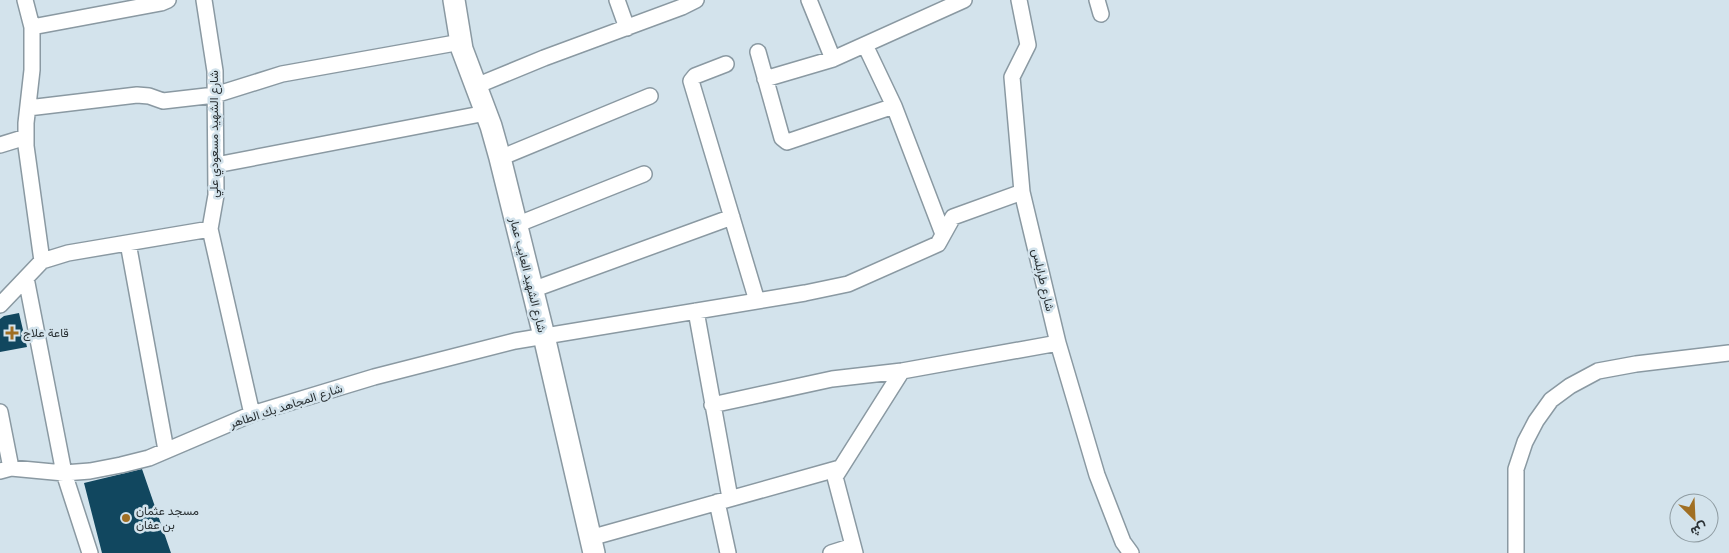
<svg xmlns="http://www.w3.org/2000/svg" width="1729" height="553" viewBox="0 0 1729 553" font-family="Mulish,Vazirmatn,sans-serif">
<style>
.building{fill:#11475f}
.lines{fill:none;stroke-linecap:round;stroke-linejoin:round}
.street-casing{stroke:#8a99a2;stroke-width:18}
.secondary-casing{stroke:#8a99a2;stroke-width:24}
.street{stroke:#fff;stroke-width:15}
.secondary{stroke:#fff;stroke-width:21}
.poi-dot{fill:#a06f23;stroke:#d3e3ec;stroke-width:2}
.labels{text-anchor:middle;stroke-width:5;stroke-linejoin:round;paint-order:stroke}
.street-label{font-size:12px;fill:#2a3134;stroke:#d3e3ec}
.poi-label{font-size:12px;fill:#2a3134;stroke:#d3e3ec;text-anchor:start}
</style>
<rect width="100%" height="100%" fill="#d3e3ec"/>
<!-- building -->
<path class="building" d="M19,313L27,347L0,352V319L4,316Z
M142,469L171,553H102L84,483Z"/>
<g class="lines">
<defs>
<path id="street" d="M25,0L32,27V70L26,123V146L42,261
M204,0L215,71L216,195L210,229L252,414
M617,0L627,28
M809,0L833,59
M1019,0L1028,45L1012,77L1022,192L1058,343L1097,475L1123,542L1131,553
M1097,0L1101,14
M32,27L161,3L168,0
M865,45L894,106L943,234
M758,52L782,138L787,142L894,106
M726,64L695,76L691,81L757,301
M765,79L833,59L964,0
M476,86L544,58L682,7L696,0
M28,108L137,95L149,96L163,101L215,95L282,74L461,42
M0,145L26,137
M500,158L650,96
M216,165L486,113
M516,225L644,174
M128,243L166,450
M26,278L64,473L90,553
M532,290L732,217
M0,305L42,261L68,253L210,229
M696,311L730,498
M712,405L832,379L902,371L1058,343
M0,412L11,468
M0,471L11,468L64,473L90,471L121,465L149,458L252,414L374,377L515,341L805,293L848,284L938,244L953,217L1022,192
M717,502L728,553
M590,538L840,468
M831,553L853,546
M855,553L835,477L902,371
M1516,553V469L1525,442L1536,421L1551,400L1570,386L1598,371L1636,364L1729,353"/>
<path id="secondary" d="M454,0L462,49L491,126L500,158L544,336L594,553"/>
</defs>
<!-- street casing -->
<use href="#street" class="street-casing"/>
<!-- secondary casing -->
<use href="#secondary" class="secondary-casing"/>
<!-- street -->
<use href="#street" class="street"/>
<!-- secondary -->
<use href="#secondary" class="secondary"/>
</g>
<!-- markers -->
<g class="poi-dot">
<path d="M9.5 325.5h5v5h5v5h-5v5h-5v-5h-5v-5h5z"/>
<circle cx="126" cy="518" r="5"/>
</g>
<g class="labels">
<!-- street labels -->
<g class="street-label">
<text transform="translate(214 134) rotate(-90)" y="4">شارع الشهيد مسعودي علي</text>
<text transform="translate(528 275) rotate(76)" y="4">شارع الشهيد العايب عمار</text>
<text transform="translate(1043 280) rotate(77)" y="4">شارع طرابلس</text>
<text transform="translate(286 406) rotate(-18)" y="4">شارع المجاهد بك الطاهر</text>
</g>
<!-- poi labels -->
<g class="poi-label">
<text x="23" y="337">قاعة علاج</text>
<text x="136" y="515">مسجد عثمان<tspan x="136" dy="14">بن عفان</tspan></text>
</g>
</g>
<!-- north arrow -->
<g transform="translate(1694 518) rotate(156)"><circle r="24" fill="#d3e3ec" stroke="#8f9ca2"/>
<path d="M0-4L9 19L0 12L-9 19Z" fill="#a06f23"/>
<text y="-8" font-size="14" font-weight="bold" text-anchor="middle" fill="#2a3134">ش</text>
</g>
</svg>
